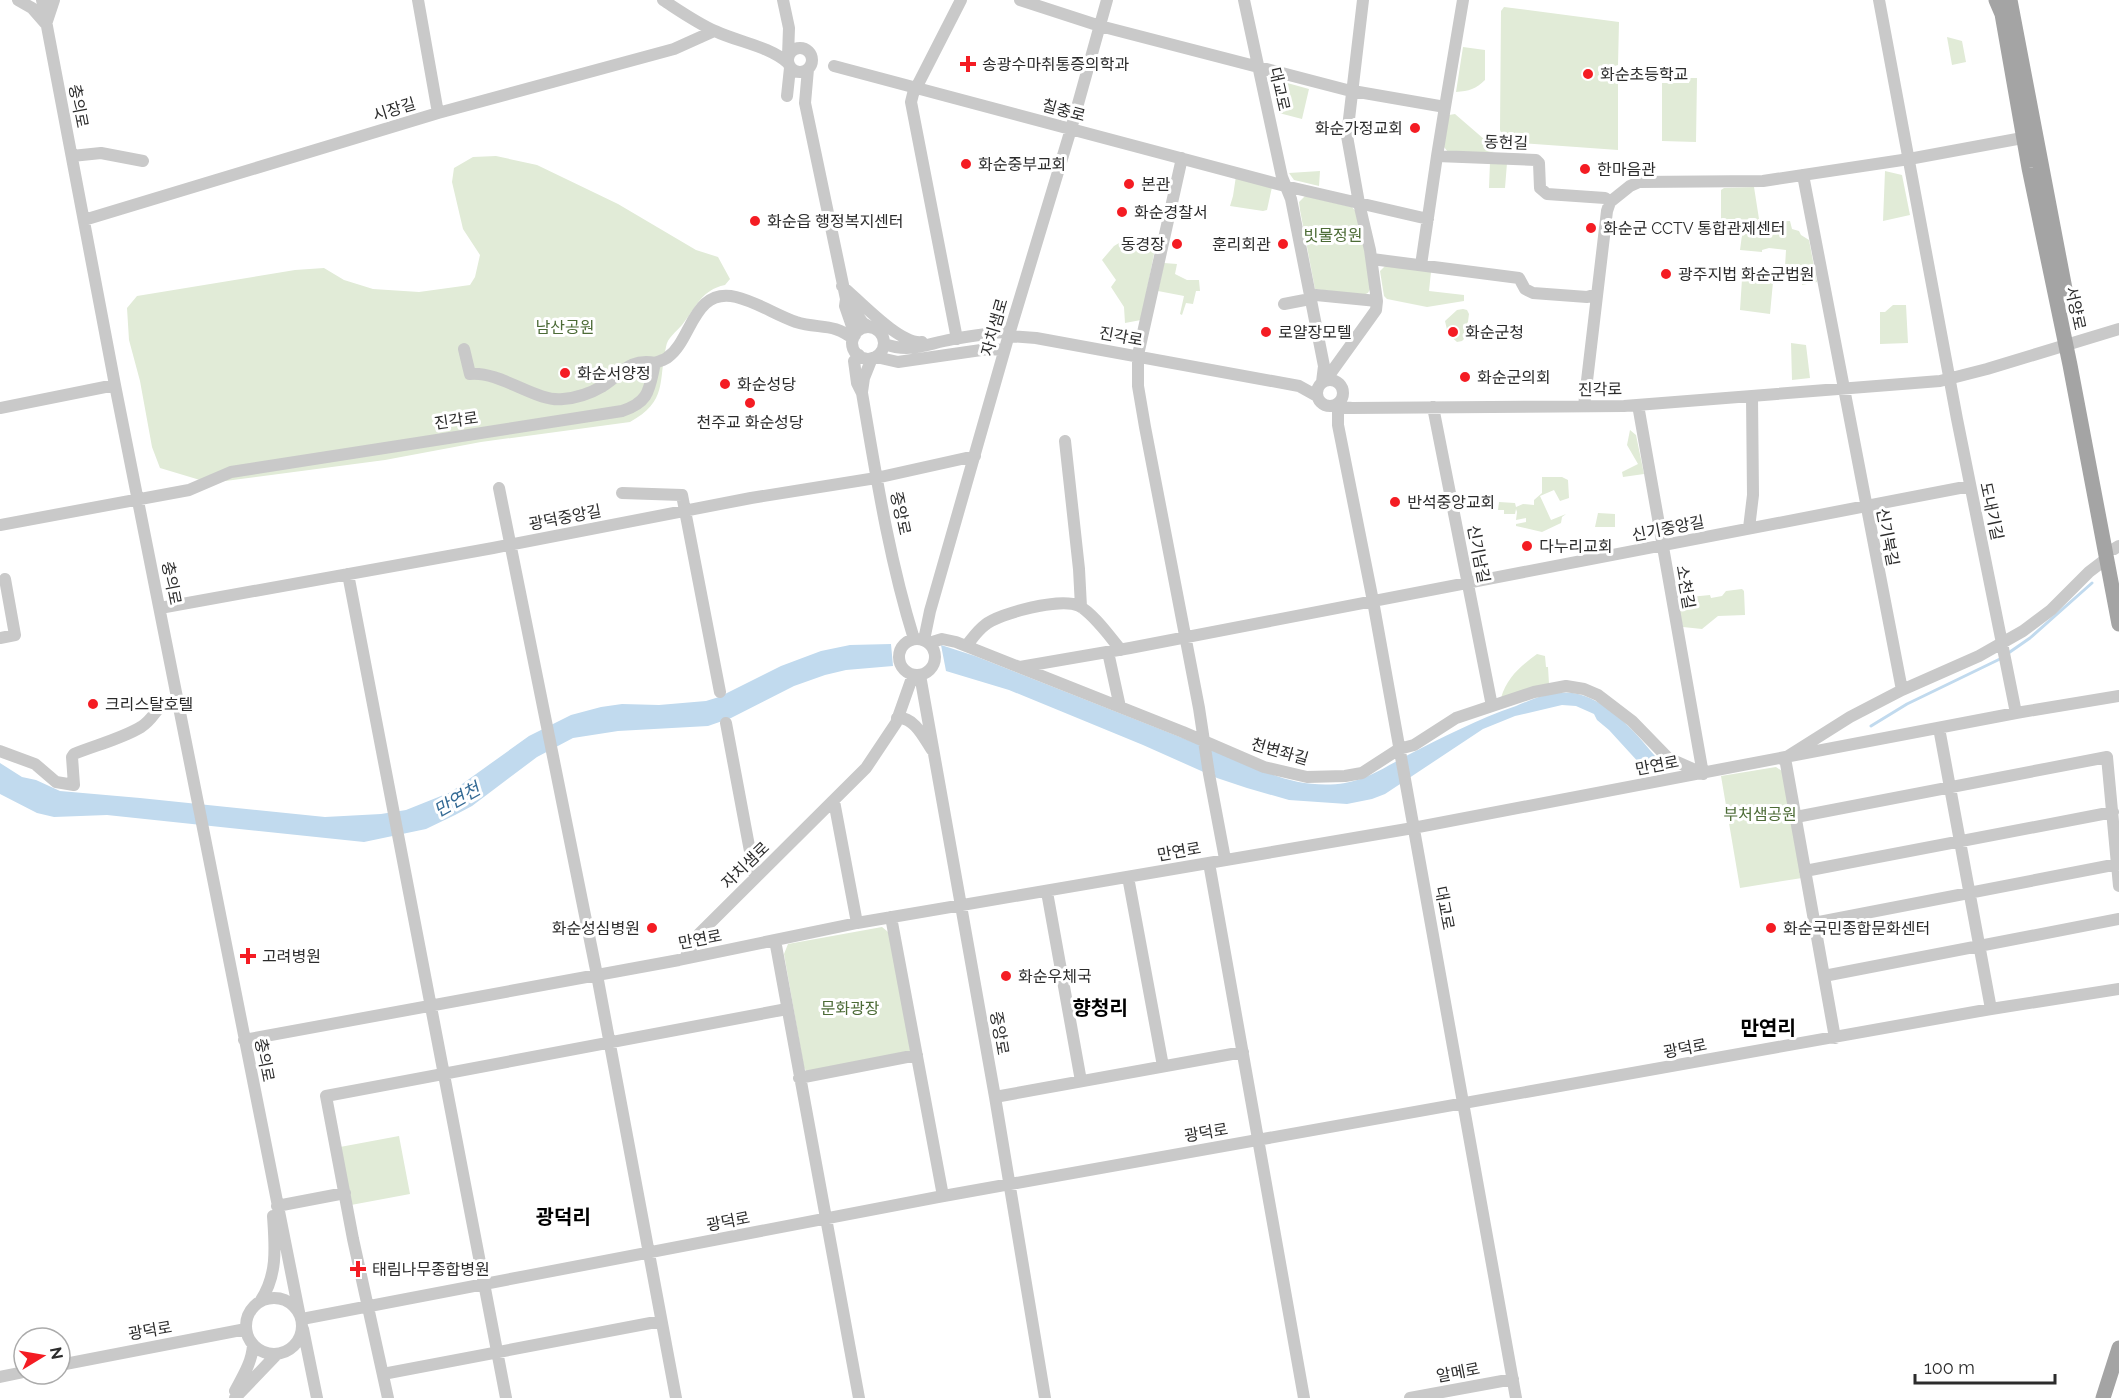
<svg xmlns="http://www.w3.org/2000/svg" width="2119" height="1398" viewBox="0 0 2119 1398" font-family="Raleway,'Noto Sans KR',sans-serif">
<style>
.green{fill:#e1ebd7}
.water{fill:#c1daee}
.lines{fill:none;stroke-linecap:round;stroke-linejoin:round}
.stream{stroke:#c1daee;stroke-width:3}
.minor{stroke:#c9c9c9;stroke-width:12}
.major{stroke:#a4a4a4;stroke-width:15}
.poi-dot{fill:#f41c23;stroke:#fff;stroke-width:2}
.labels{text-anchor:middle;stroke-width:6;stroke-linejoin:round;paint-order:stroke}
.poi-label{font-size:16px;fill:#2c2c2c;stroke:#fff;text-anchor:start}
.street-label{font-size:16px;fill:#2c2c2c;stroke:#fff}
.park-label{font-size:16px;fill:#4c6b36;stroke:#fff}
.water-label{font-size:18px;font-style:italic;fill:#346a94;stroke:#fff}
.quarter-label{font-size:20px;font-weight:bold;fill:#000;stroke:#fff}
</style>
<rect width="100%" height="100%" fill="#fff"/>
<!-- green -->
<path class="green" d="M1504,7L1619,22L1618,65L1608,68V80H1616L1618,82V150L1505,142L1500,130L1501,11Z
M1947,37L1962,41L1966,62L1952,65Z
M1463,47L1485,50V80C1476,89 1469,91 1456,92Z
M1689,78H1697L1696,142L1662,141V83H1689Z
M1280,81L1309,89L1302,119L1279,113L1273,85Z
M1455,114L1492,146L1494,151L1492,153L1448,152L1444,147L1449,115Z
M496,156L537,165L618,204L696,250L718,257L730,279L725,285C701,290 696,308 682,325C677,331 667,338 666,347C658,382 668,401 630,422L481,442L385,460L210,483L160,468L152,447L140,381L129,340L127,308L137,296L295,270L324,268L344,280L373,289L419,292L470,285L475,277L480,255L463,229L452,182L454,168L473,157Z
M1490,162L1507,163L1505,188H1489Z
M1320,171L1319,186L1294,180L1289,173Z
M1885,171L1902,175L1910,215L1883,221Z
M1236,176L1272,187L1267,210L1263,211L1230,206L1233,196Z
M1754,187L1759,219L1767,222L1790,221L1792,229L1799,231L1801,235L1809,240L1817,282L1802,285L1803,268L1785,267L1786,250L1769,248L1762,250V252L1740,250L1742,235L1721,231V190L1724,188Z
M1305,196L1352,207L1358,214L1371,287L1368,293L1363,295L1315,289L1300,210L1299,202Z
M1129,237L1156,244L1141,320L1125,323L1124,307L1111,287L1116,280L1102,260L1114,246Z
M1164,263L1177,264L1175,274L1187,280H1199L1200,291H1196L1193,304L1186,303L1182,315L1180,314L1184,296L1158,291Z
M1385,266L1431,272L1429,291L1464,295V301L1427,307L1387,299L1384,296L1380,271Z
M1746,277L1773,282L1770,314L1740,310L1742,279Z
M1893,305H1906L1908,343L1880,344V312H1885Z
M1463,309L1467,310L1469,314L1466,337L1462,341L1457,342L1448,334L1445,321L1457,310Z
M1791,343L1806,345L1810,378L1792,380Z
M1630,430L1636,435L1644,474L1623,477L1622,472L1638,464L1627,445Z
M1542,477H1562L1568,480L1569,498L1560,501L1554,490L1540,496L1551,520L1566,514L1562,517L1561,523L1542,532L1516,526V524L1526,522V518L1516,520L1517,512L1516,509L1515,514H1504V510H1498L1499,502L1515,503L1516,507L1523,504L1534,505V500L1542,493Z
M1598,513L1615,514V527H1595Z
M1742,589L1744,591L1745,615L1718,616L1702,629L1683,627L1677,600L1679,596L1690,597L1710,595L1711,598L1722,596L1726,591Z
M1537,654L1545,656L1546,667H1548L1549,684L1501,698C1507,677 1521,666 1537,654Z
M1776,767L1782,771L1802,878L1740,888L1721,776Z
M882,927L893,936L913,1047L907,1054L807,1072L804,1068L784,954L788,944Z
M399,1136L410,1194L351,1205L340,1147Z"/>
<!-- water -->
<path class="water" d="M891,644L893,666L846,670L825,675L794,686L731,718L708,726L618,731L573,738L537,757L472,806L455,815L426,829L364,842L107,815L54,817L37,813L0,794V763L22,777L36,780L60,791L140,798L325,817L381,814L406,810L451,792L529,736L571,715L601,707L622,704L659,705L706,701L719,697L781,666L821,651L850,645Z
M941,645L975,656L1256,767C1282,781 1316,788 1345,783C1368,779 1387,766 1408,755C1443,737 1478,719 1516,706C1535,698 1556,689 1578,694C1610,702 1635,732 1655,756L1645,766L1641,765L1609,730L1597,720L1594,714L1576,706L1562,705L1515,716L1483,729L1385,794L1372,799L1347,804L1289,800L1247,788L1217,778L1143,745L1009,690L946,671Z"/>
<g class="lines">
<!-- stream -->
<path class="stream" d="M2007,654L2030,638L2092,583
M1871,726L1907,704L2002,658
M1651,757L1664,771"/>
<!-- minor -->
<path class="minor" d="M18,0L32,8L46,24L54,0
M42,0L115,385L299,1312
M418,0L438,113
M663,0C680,11 697,23 715,31C738,42 769,46 788,63
M783,0L789,28L788,56
M1020,0L1100,26L1347,90L1445,107L1437,156L1536,160L1539,163L1540,188L1547,194L1605,198L1610,202L1630,186L1639,182L1763,181L1909,159L2017,139
M1244,0L1282,177L1291,199L1324,366L1322,382
M1879,0L1957,419L2016,713
M788 60a12 12 0 1 1 24 0a12 12 0 1 1-24 0Z
M834,66L1285,186L1428,219
M808,69L805,103L846,299L845,306L855,335
M787,96L790,68
M1445,107L1463,0
M72,156L101,153L143,161
M1182,158L1138,355V386L1145,427L1199,708L1209,774L1225,859
M1803,175L1902,690
M84,220L438,113L674,49L714,31
M1372,259L1519,278L1525,289L1533,293L1587,297L1597,294
M1421,265L1437,156
M842,286C860,301 900,345 922,342
M847,301L863,323L870,327
M1284,304L1310,299L1316,295L1377,301
M852 343a16 16 0 1 1 32 0a16 16 0 1 1-32 0Z
M1008,336L1036,338L1299,386L1317,396
M957,339L911,102L913,94L961,0
M884,344C908,352 921,346 944,341C965,336 988,334 1010,331
M464,349L470,374C501,371 537,403 563,399C576,398 591,393 603,386C622,374 629,358 655,363
M859,355L854,361L857,383L862,393C876,475 889,559 914,639
M876,357L898,362L988,349L1004,350
M1330,374L1371,317L1376,310L1377,301L1370,250L1359,203L1347,136L1363,0
M1317 393a13 13 0 1 1 26 0a13 13 0 1 1-26 0Z
M862,392L864,378L872,358
M1338,403V425L1373,601L1516,1398
M1638,405L1703,774
M1333,406L1352,408L1624,406L1940,381L1987,369L2119,329
M1584,406L1607,211L1610,202
M1433,407L1492,706
M0,408L115,385
M1065,441L1079,569L1081,607
M499,488L597,975L676,1398
M622,493L682,495L720,692
M0,525L189,490L231,472L622,411C650,402 649,389 655,363C659,361 665,360 668,357C692,340 693,287 736,297C757,302 776,315 796,322C818,329 835,323 853,339
M1749,528L1753,495L1752,397
M2114,549L2119,546
M348,574L506,1398
M160,608L493,548L751,498L876,478L975,456
M0,638L15,635L5,579
M899 657a18 18 0 1 1 36 0a18 18 0 1 1-36 0Z
M924,640L930,611L1010,331L1071,129L1107,0
M929,643L942,639L956,642L1183,732L1264,767L1307,777L1345,776L1362,773L1399,749L1414,745L1456,718L1534,692L1566,686L1584,689L1598,695L1632,721L1668,758L1702,773
M966,646C972,639 977,631 985,625C1000,613 1061,597 1079,606C1093,613 1110,637 1121,650
M1108,652L1120,707
M1020,667L1130,648L1970,486
M920,675L995,1097L1045,1398
M897,718C914,716 924,738 932,750
M726,723L755,878
M1939,728L1991,1009
M0,751L35,764L56,782L74,785L72,757L74,754C96,745 121,739 141,727C159,715 153,704 178,700
M834,801L857,923
M1796,817L2107,757L2119,886
M1209,863L1304,1398
M1805,871L2113,812
M1128,877L1163,1066
M1047,892L1081,1081
M891,917L943,1196
M1814,923L2118,864
M775,940L859,1398
M685,958L699,934L866,768L896,723L913,675
M1824,976L2119,919
M1835,1038L1785,758L1850,717L1902,690L1979,656L2023,631L2051,610L2089,572L2106,559
M244,1040L679,960L857,923L1413,828L2016,713L2119,696
M799,1078L917,1055
M995,1097L1243,1052
M277,1206L345,1193
M246 1326a28 28 0 1 1 56 0a28 28 0 1 1-56 0Z
M261,1300C278,1274 275,1246 273,1216
M302,1319L938,1197L1991,1009L2119,989
M303,1329L317,1398
M60,1365L246,1329
M383,1374L661,1321
M0,1377L24,1372
M235,1391C243,1376 252,1362 253,1345
M235,1398L277,1354
M388,1398L353,1239L326,1096L787,1009
M1410,1398L1513,1379"/>
<!-- major -->
<path class="major" d="M1996,0L2002,14L2029,168L2070,365L2119,624
M2010,0L2065,289
M2103,1398L2119,1348"/>
</g>
<!-- markers -->
<g class="poi-dot">
<path d="M965 55h6v6h6v6h-6v6h-6v-6h-6v-6h6z"/>
<circle cx="1588" cy="74" r="6"/>
<circle cx="1415" cy="128" r="6"/>
<circle cx="966" cy="164" r="6"/>
<circle cx="1585" cy="169" r="6"/>
<circle cx="1129" cy="184" r="6"/>
<circle cx="1122" cy="212" r="6"/>
<circle cx="755" cy="221" r="6"/>
<circle cx="1591" cy="228" r="6"/>
<circle cx="1177" cy="244" r="6"/>
<circle cx="1283" cy="244" r="6"/>
<circle cx="1666" cy="274" r="6"/>
<circle cx="1266" cy="332" r="6"/>
<circle cx="1453" cy="332" r="6"/>
<circle cx="565" cy="373" r="6"/>
<circle cx="1465" cy="377" r="6"/>
<circle cx="725" cy="384" r="6"/>
<circle cx="750" cy="403" r="6"/>
<circle cx="1395" cy="502" r="6"/>
<circle cx="1527" cy="546" r="6"/>
<circle cx="93" cy="704" r="6"/>
<circle cx="652" cy="928" r="6"/>
<circle cx="1771" cy="928" r="6"/>
<path d="M245 947h6v6h6v6h-6v6h-6v-6h-6v-6h6z"/>
<circle cx="1006" cy="976" r="6"/>
<path d="M355 1260h6v6h6v6h-6v6h-6v-6h-6v-6h6z"/>
</g>
<g class="labels">
<!-- poi labels -->
<g class="poi-label">
<text x="982" y="70">송광수마취통증의학과</text>
<text x="1600" y="80">화순초등학교</text>
<text x="1403" y="134" text-anchor="end">화순가정교회</text>
<text x="978" y="170">화순중부교회</text>
<text x="1597" y="175">한마음관</text>
<text x="1141" y="190">본관</text>
<text x="1134" y="218">화순경찰서</text>
<text x="767" y="227">화순읍 행정복지센터</text>
<text x="1603" y="234">화순군 CCTV 통합관제센터</text>
<text x="1165" y="250" text-anchor="end">동경장</text>
<text x="1271" y="250" text-anchor="end">훈리회관</text>
<text x="1678" y="280">광주지법 화순군법원</text>
<text x="1278" y="338">로얄장모텔</text>
<text x="1465" y="338">화순군청</text>
<text x="577" y="379">화순서양정</text>
<text x="1477" y="383">화순군의회</text>
<text x="737" y="390">화순성당</text>
<text x="750" y="428" text-anchor="middle">천주교 화순성당</text>
<text x="1407" y="508">반석중앙교회</text>
<text x="1539" y="552">다누리교회</text>
<text x="105" y="710">크리스탈호텔</text>
<text x="640" y="934" text-anchor="end">화순성심병원</text>
<text x="1783" y="934">화순국민종합문화센터</text>
<text x="262" y="962">고려병원</text>
<text x="1018" y="982">화순우체국</text>
<text x="372" y="1275">태림나무종합병원</text>
</g>
<!-- street labels -->
<g class="street-label">
<text transform="translate(1280 89) rotate(77)" y="6">대교로</text>
<text transform="translate(79 106) rotate(79)" y="6">충의로</text>
<text transform="translate(394 109) rotate(-17)" y="6">시장길</text>
<text transform="translate(1064 110) rotate(15)" y="6">칠충로</text>
<text transform="translate(1506 142) rotate(2)" y="6">동헌길</text>
<text transform="translate(2076 308) rotate(78)" y="6">서양로</text>
<text transform="translate(994 327) rotate(-74)" y="6">자치샘로</text>
<text transform="translate(1121 336) rotate(10)" y="6">진각로</text>
<text transform="translate(1600 389) rotate(-1)" y="6">진각로</text>
<text transform="translate(456 420) rotate(-8)" y="6">진각로</text>
<text transform="translate(1992 511) rotate(78)" y="6">도내기길</text>
<text transform="translate(901 513) rotate(78)" y="6">중앙로</text>
<text transform="translate(565 517) rotate(-11)" y="6">광덕중앙길</text>
<text transform="translate(1668 528) rotate(-11)" y="6">신기중앙길</text>
<text transform="translate(1888 537) rotate(79)" y="6">신기북길</text>
<text transform="translate(1479 554) rotate(79)" y="6">신기남길</text>
<text transform="translate(172 583) rotate(79)" y="6">충의로</text>
<text transform="translate(1686 587) rotate(80)" y="6">소천길</text>
<text transform="translate(1280 751) rotate(16)" y="6">천변좌길</text>
<text transform="translate(1657 765) rotate(-11)" y="6">만연로</text>
<text transform="translate(1179 851) rotate(-10)" y="6">만연로</text>
<text transform="translate(745 865) rotate(-44)" y="6">자치샘로</text>
<text transform="translate(1445 908) rotate(79)" y="6">대교로</text>
<text transform="translate(700 939) rotate(-11)" y="6">만연로</text>
<text transform="translate(1000 1033) rotate(80)" y="6">중앙로</text>
<text transform="translate(1685 1048) rotate(-11)" y="6">광덕로</text>
<text transform="translate(265 1060) rotate(79)" y="6">충의로</text>
<text transform="translate(1206 1132) rotate(-10)" y="6">광덕로</text>
<text transform="translate(728 1221) rotate(-11)" y="6">광덕로</text>
<text transform="translate(150 1330) rotate(-10)" y="6">광덕로</text>
<text transform="translate(1458 1372) rotate(-11)" y="6">알메로</text>
</g>
<!-- park labels -->
<g class="park-label">
<text x="1333" y="241">빗물정원</text>
<text x="565" y="333">남산공원</text>
<text x="1760" y="820">부처샘공원</text>
<text x="850" y="1014">문화광장</text>
</g>
<!-- water labels -->
<g class="water-label">
<text transform="translate(457 800) rotate(-30)" y="6">만연천</text>
</g>
<!-- quarter labels -->
<g class="quarter-label">
<text x="1100" y="1015">향청리</text>
<text x="1768" y="1035">만연리</text>
<text x="563" y="1224">광덕리</text>
</g>
</g>
<!-- north arrow -->
<g transform="translate(42 1356) rotate(79)"><circle r="28" fill="#ffffff" stroke="#ababab" stroke-width="1.5"/>
<path d="M0-4.5L10 22L0 15L-10 22Z" fill="#f41c23"/>
<text y="-9" font-size="16" font-weight="bold" text-anchor="middle" fill="#2c2c2c">N</text>
</g>
<!-- scale -->
<path d="M1915 1374v9h140v-9" fill="none" stroke="#2c2c2c" stroke-width="3"/>
<text x="1924" y="1374" font-size="18" fill="#2c2c2c" stroke="#ffffff" stroke-width="4.5" paint-order="stroke">100 m</text>
</svg>
